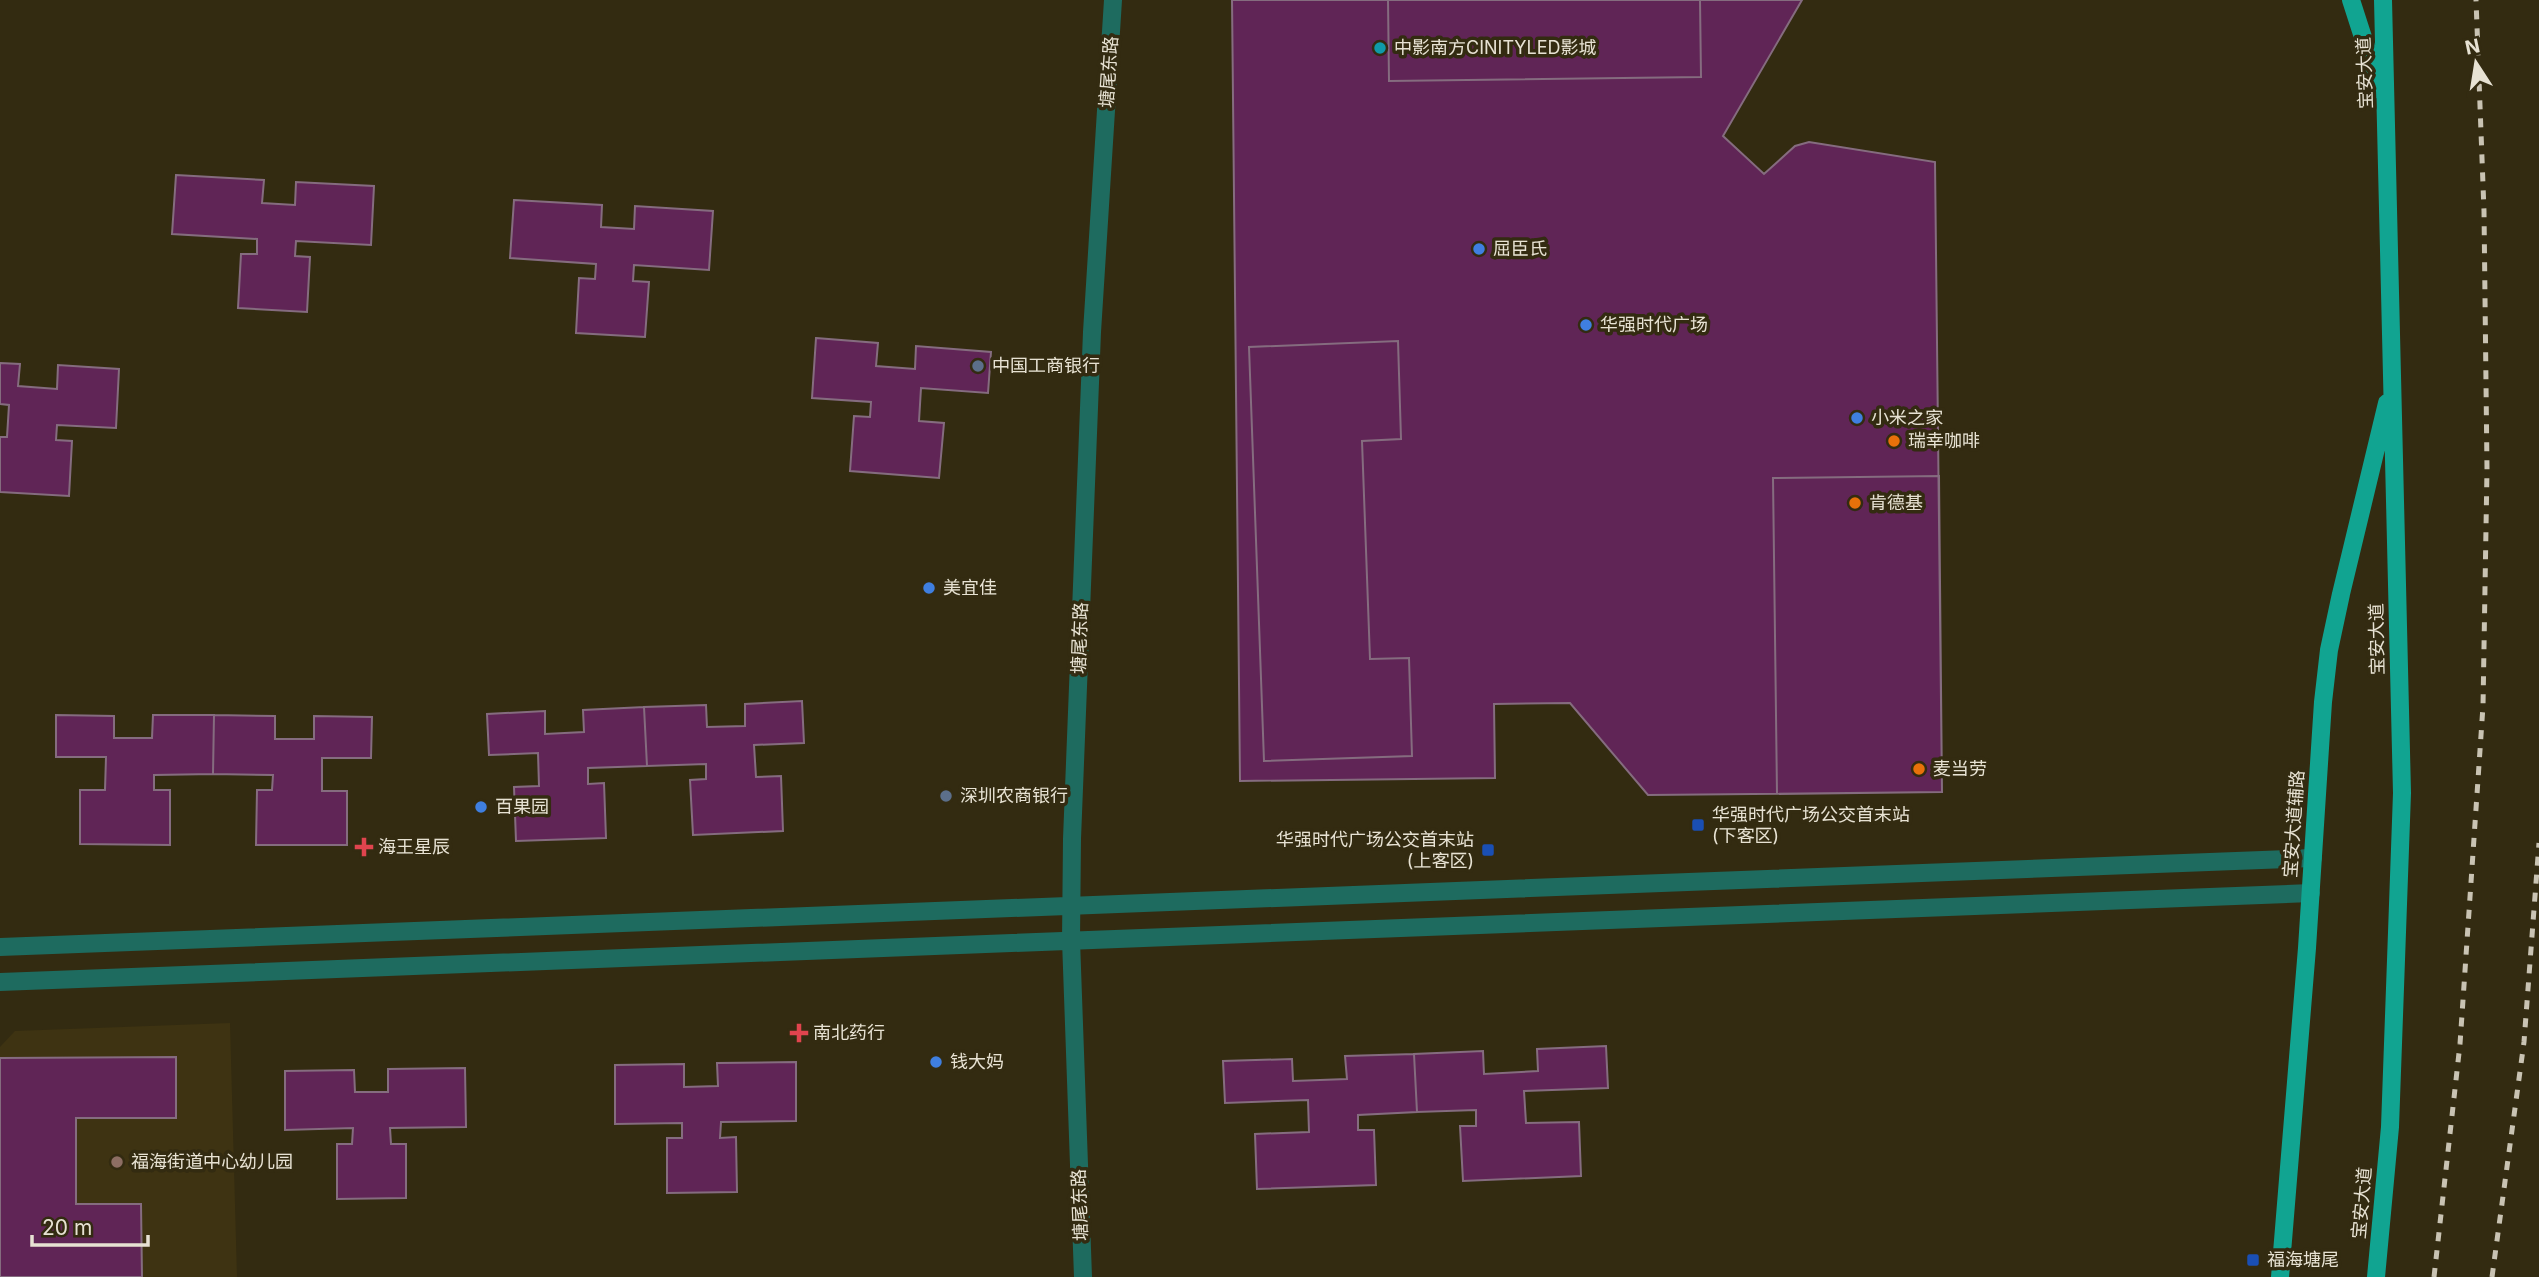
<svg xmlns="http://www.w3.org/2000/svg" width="2539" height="1277" viewBox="0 0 2539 1277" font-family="Inter,'Noto Sans SC',sans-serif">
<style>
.built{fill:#3e3312}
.building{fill:#602556;stroke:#856c7f;stroke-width:2}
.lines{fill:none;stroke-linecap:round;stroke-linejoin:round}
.minor{stroke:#1e6b5f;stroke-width:18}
.major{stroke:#11a491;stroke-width:18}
.rail{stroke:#c9c3b3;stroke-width:5;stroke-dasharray:9 9;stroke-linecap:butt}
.culture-dot{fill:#0f9aa8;stroke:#332b11;stroke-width:2.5}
.shop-dot{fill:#3f7fe0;stroke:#332b11;stroke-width:2.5}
.service-dot{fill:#5c6f8a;stroke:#332b11;stroke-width:2.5}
.food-dot{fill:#e8710a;stroke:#332b11;stroke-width:2.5}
.transit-dot{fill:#1a4fb4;stroke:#332b11;stroke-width:2.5}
.health-dot{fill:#e0444e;stroke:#332b11;stroke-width:2.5}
.education-dot{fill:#8d6e63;stroke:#332b11;stroke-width:2.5}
.labels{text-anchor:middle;stroke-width:7;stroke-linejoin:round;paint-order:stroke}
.poi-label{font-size:18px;fill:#e7e2d3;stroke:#332b11;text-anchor:start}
.street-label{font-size:18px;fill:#e7e2d3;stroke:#332b11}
</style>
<rect width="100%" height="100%" fill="#332b11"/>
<!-- built -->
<path class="built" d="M230,1023L237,1277H0V1047L15,1031Z"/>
<!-- building -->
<path class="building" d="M1232,0H1802L1723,136L1764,174L1795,146L1809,142L1935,162L1942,792L1648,795L1570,703L1494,704L1495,778L1240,781Z
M1388,0H1700L1701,77L1389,81Z
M176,175L264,180L262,203L295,205L296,182L374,186L371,245L296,241L295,256L310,257L307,312L238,308L241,254H257V239L172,234Z
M514,200L602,205L601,227L634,229L635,206L713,211L709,270L634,265L633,281L649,282L645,337L576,333L579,278L595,279L596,264L510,258Z
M816,338L878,343L876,366L915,369L916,346L991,352L988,393L921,388L919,421L944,423L939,478L850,471L854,416L870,417L871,402L812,398Z
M1398,341L1401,439L1362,441L1370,659L1409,658L1412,756L1264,761L1249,347Z
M0,363L20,364L18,386L57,389L58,365L119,369L116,428L57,425L56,440L72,441L69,496L0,492V437H7L9,405L0,404Z
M1939,476L1942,792L1777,794L1773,478Z
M802,701L804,743L754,745L756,777L781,776L783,831L693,835L690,780L706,779V764L647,766L644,707L706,705L707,727L745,726V704Z
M644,707L647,766L588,768V784L604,783L606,838L516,841L514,787L539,786L538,753L489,755L487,714L545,711V734L584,732L583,710Z
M56,715L114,716V738H152L153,715H214L213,774L154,775V790H170V845L80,844V790H105L106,757H56Z
M214,715L275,716V739H314V716L372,717L371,758H322V791H347V845H256L257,790H272L273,775L213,774Z
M1606,1046L1608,1088L1524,1091L1526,1123L1579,1122L1581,1176L1463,1181L1460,1126H1476V1110L1417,1112L1414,1054L1483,1051L1484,1074L1538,1071L1537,1049Z
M1414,1054L1417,1112L1358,1115V1130H1374L1376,1185L1257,1189L1255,1134L1309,1132L1308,1100L1225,1103L1223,1061L1292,1059L1293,1081L1347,1079L1345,1056Z
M176,1057V1118H76V1204H141L142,1277H0V1058Z
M796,1062V1121L721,1122L720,1138L736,1137L737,1192L667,1193V1138H682V1123L615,1124V1065L684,1064V1087L718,1086L717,1063Z
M465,1068L466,1127L390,1128L391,1144H406V1198L337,1199V1144H352L353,1128L285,1130V1071L354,1070L355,1092H388V1069Z"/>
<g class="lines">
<!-- minor -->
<path class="minor" d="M0,947L2313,858
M0,982L2311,893
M1083,1277L1071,940L1072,839L1092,332L1113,0"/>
<!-- major -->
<path class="major" d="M2351,0L2380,90
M2280,1277L2307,948L2323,702L2329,650L2341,594L2387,403
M2376,1277L2390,1127L2402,793L2383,0"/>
<!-- rail -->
<path class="rail" d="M2434,1277L2460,1044L2483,706L2487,469L2484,211L2476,0
M2492,1277L2524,1042L2539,843"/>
</g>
<!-- markers -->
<circle class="culture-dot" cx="1380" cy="48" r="7"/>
<g class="shop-dot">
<circle cx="1479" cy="249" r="7"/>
<circle cx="1586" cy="325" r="7"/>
<circle cx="1857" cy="418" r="7"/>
<circle cx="929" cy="588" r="7"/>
<circle cx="481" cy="807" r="7"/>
<circle cx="936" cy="1062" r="7"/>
</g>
<g class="service-dot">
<circle cx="978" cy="366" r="7"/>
<circle cx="946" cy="796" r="7"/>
</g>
<g class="food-dot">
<circle cx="1894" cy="441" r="7"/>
<circle cx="1855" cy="503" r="7"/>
<circle cx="1919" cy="769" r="7"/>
</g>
<g class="transit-dot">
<rect x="1691" y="818" width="14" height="14" rx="3.5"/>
<rect x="1481" y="843" width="14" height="14" rx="3.5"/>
<rect x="2246" y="1253" width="14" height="14" rx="3.5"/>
</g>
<g class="health-dot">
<path d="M360.5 836.5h7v7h7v7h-7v7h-7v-7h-7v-7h7z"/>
<path d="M795.5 1022.5h7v7h7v7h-7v7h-7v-7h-7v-7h7z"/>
</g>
<circle class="education-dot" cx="117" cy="1162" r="7"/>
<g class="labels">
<!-- poi labels -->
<g class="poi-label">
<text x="1394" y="54">中影南方CINITYLED影城</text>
<text x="1493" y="255">屈臣氏</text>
<text x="1600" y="331">华强时代广场</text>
<text x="992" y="372">中国工商银行</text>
<text x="1871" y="424">小米之家</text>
<text x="1908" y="447">瑞幸咖啡</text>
<text x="1869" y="509">肯德基</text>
<text x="943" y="594">美宜佳</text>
<text x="1933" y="775">麦当劳</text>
<text x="960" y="802">深圳农商银行</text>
<text x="495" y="813">百果园</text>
<text x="1712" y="821">华强时代广场公交首末站<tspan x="1712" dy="21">(下客区)</tspan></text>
<text x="1474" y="846" text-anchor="end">华强时代广场公交首末站<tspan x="1474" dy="21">(上客区)</tspan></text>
<text x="378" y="853">海王星辰</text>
<text x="813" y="1039">南北药行</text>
<text x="950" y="1068">钱大妈</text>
<text x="131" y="1168">福海街道中心幼儿园</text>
<text x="2267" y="1266">福海塘尾</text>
</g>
<!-- street labels -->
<g class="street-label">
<text transform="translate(1109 72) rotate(-86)" y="6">塘尾东路</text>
<text transform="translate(2365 73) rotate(-92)" y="6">宝安大道</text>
<text transform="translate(1080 638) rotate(-88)" y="6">塘尾东路</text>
<text transform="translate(2377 639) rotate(-91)" y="6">宝安大道</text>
<text transform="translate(2294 824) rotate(-86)" y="6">宝安大道辅路</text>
<text transform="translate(2362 1203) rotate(-85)" y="6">宝安大道</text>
<text transform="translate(1080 1205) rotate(-92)" y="6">塘尾东路</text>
</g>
</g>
<!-- north arrow -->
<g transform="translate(2476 63) rotate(348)" stroke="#332b11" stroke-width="5" paint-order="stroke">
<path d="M0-5L12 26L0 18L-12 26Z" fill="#e7e2d3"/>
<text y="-10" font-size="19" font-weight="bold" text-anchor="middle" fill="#e7e2d3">N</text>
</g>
<!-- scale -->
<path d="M32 1235v10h116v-10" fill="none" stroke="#e7e2d3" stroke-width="3.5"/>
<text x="42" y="1235" font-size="21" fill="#e7e2d3" stroke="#332b11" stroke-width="5" paint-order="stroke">20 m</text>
</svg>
